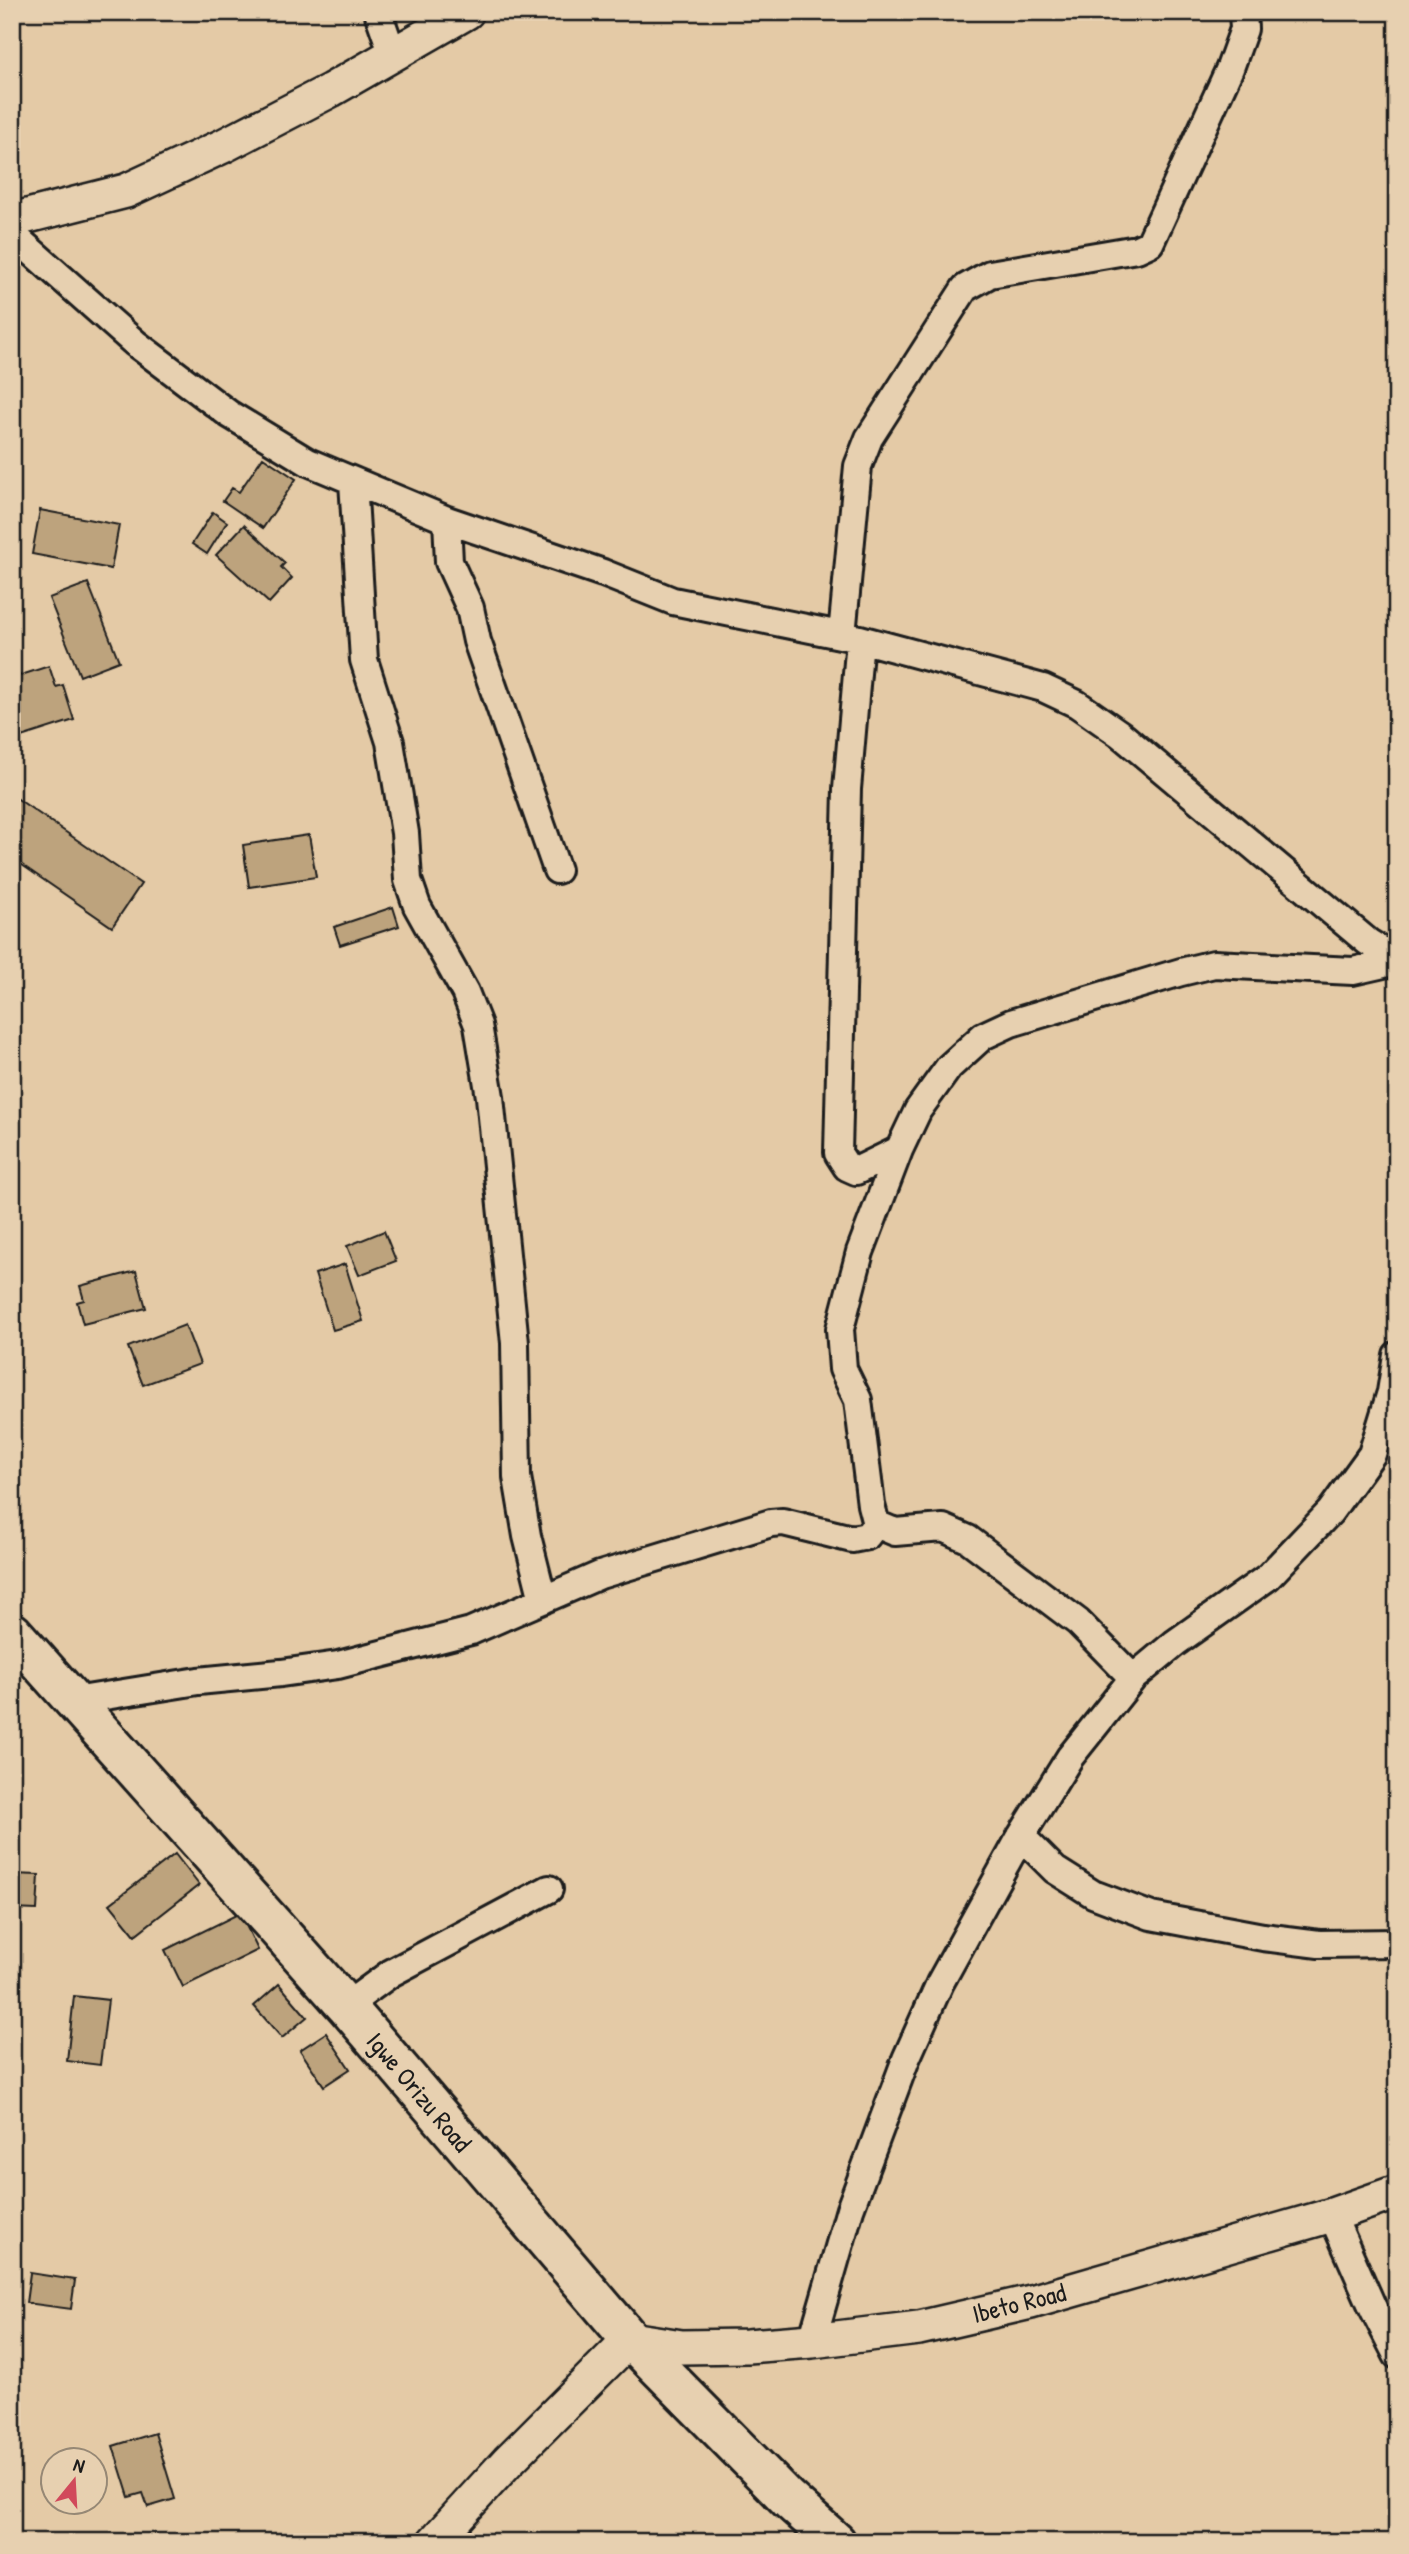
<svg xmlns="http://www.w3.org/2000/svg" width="1409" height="2554" viewBox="0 0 1409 2554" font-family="'Patrick Hand',sans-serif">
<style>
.building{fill:#bda37d;stroke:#1c1c1c;stroke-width:2}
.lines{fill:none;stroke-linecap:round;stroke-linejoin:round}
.minor-casing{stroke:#1c1c1c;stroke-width:32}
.tertiary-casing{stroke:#1c1c1c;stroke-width:38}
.secondary-casing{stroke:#1c1c1c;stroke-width:44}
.minor{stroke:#e7d0b0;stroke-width:26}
.tertiary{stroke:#e7d0b0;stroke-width:33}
.secondary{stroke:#e7d0b0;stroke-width:38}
.labels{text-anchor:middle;stroke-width:5;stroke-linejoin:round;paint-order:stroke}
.street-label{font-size:26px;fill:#1c1c1c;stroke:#e7d0b0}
</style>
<rect width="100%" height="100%" fill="#e4caa6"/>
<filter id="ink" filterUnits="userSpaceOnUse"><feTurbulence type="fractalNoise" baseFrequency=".0143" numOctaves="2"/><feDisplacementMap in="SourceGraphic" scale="14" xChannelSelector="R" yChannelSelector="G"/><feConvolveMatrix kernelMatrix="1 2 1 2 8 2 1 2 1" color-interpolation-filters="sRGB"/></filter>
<g filter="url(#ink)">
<!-- building -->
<path class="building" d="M263,457L296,479L263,528L223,501L232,488L239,492Z
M40,510L119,525L111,569L32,554Z
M213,512L227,522L207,554L192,544Z
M244,525L285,563L281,567L292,578L269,603L216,555Z
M88,583L119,661L80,676L49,598Z
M49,666L56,687L63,685L74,720L12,740V678Z
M12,795L141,884L112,927L12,858Z
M309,835L316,877L249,887L243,845Z
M393,907L399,926L340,945L334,927Z
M384,1231L396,1261L359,1275L347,1246Z
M345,1264L363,1321L333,1330L315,1274Z
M136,1271L146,1308L83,1324L77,1302L84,1300L80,1286Z
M185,1325L200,1364L143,1385L128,1347Z
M175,1854L199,1885L135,1935L110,1904Z
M12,1874L39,1875L37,1910L12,1909Z
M240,1913L258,1950L183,1987L165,1950Z
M279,1984L307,2017L282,2038L254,2006Z
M74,1996L108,2000L100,2065L67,2061Z
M326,2033L350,2069L324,2086L300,2050Z
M30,2273L75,2280L71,2309L26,2303Z
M155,2433L175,2499L148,2507L143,2493L129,2497L113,2446Z"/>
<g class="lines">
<defs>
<path id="minor" d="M378,12L393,55
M12,234L135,343L229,414L308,462L447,520L603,573L673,601L860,639L1043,688L1077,704L1120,734L1368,942L1397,960
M353,481L364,660L390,742L405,833L408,880L417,906L465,992L478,1025L490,1097L515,1343L517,1477L527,1536L543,1600
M447,520L449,562L470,608L477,641L557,870
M842,635L858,466L869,438L965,288L990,274L1137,249L1150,243L1230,68L1244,29L1243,12
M860,639L847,789L838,1153L847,1167L856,1171L899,1150
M876,1524L871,1505L858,1400L843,1369L840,1329L860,1252L899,1150L918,1110L949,1067L983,1036L1011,1023L1181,972L1214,964L1353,971L1397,961
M876,1524L895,1532L943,1528L968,1539L1078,1622L1133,1678
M74,1701L198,1681L281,1673L338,1665L471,1631L600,1575L771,1523L783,1522L852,1539L867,1536L876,1524
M1021,1836L1055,1870L1093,1894L1151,1916L1263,1937L1319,1944L1397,1943
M346,2006L391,1973L549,1889
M1332,2215L1373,2308L1397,2355
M812,2341L850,2209L906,2059L940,1983L1021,1836L1070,1757L1133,1678L1175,1643L1268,1577L1330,1512L1372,1454L1391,1392L1397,1355"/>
<path id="tertiary" d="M12,220L126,191L223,146L331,90L467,12
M434,2542L508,2461L630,2339L682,2347L747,2346L812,2341L919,2328L1031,2302L1332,2215L1397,2192"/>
<path id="secondary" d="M12,1632L346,2006L630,2339L788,2499L836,2542"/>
</defs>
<!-- minor casing -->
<use href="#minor" class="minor-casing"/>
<!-- tertiary casing -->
<use href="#tertiary" class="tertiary-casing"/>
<!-- secondary casing -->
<use href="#secondary" class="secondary-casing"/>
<!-- minor -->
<use href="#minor" class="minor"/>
<!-- tertiary -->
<use href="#tertiary" class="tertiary"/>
<!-- secondary -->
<use href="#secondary" class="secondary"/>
</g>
</g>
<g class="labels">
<!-- street labels -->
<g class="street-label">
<text transform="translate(419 2092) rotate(50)" y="9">Igwe Orizu Road</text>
<text transform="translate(1019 2303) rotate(-14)" y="9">Ibeto Road</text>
</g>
</g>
<!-- margin -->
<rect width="1409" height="2554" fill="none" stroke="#e7d0b0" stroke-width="42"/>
<rect x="21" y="21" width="1367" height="2512" fill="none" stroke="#1c1c1c" stroke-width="2.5" filter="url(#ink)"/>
<!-- north arrow -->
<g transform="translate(74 2481) rotate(18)"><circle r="33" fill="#e7d0b0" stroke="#968875" stroke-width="2"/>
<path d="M0-5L12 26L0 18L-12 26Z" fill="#d1495b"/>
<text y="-10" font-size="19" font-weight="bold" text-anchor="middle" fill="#1c1c1c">N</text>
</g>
</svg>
